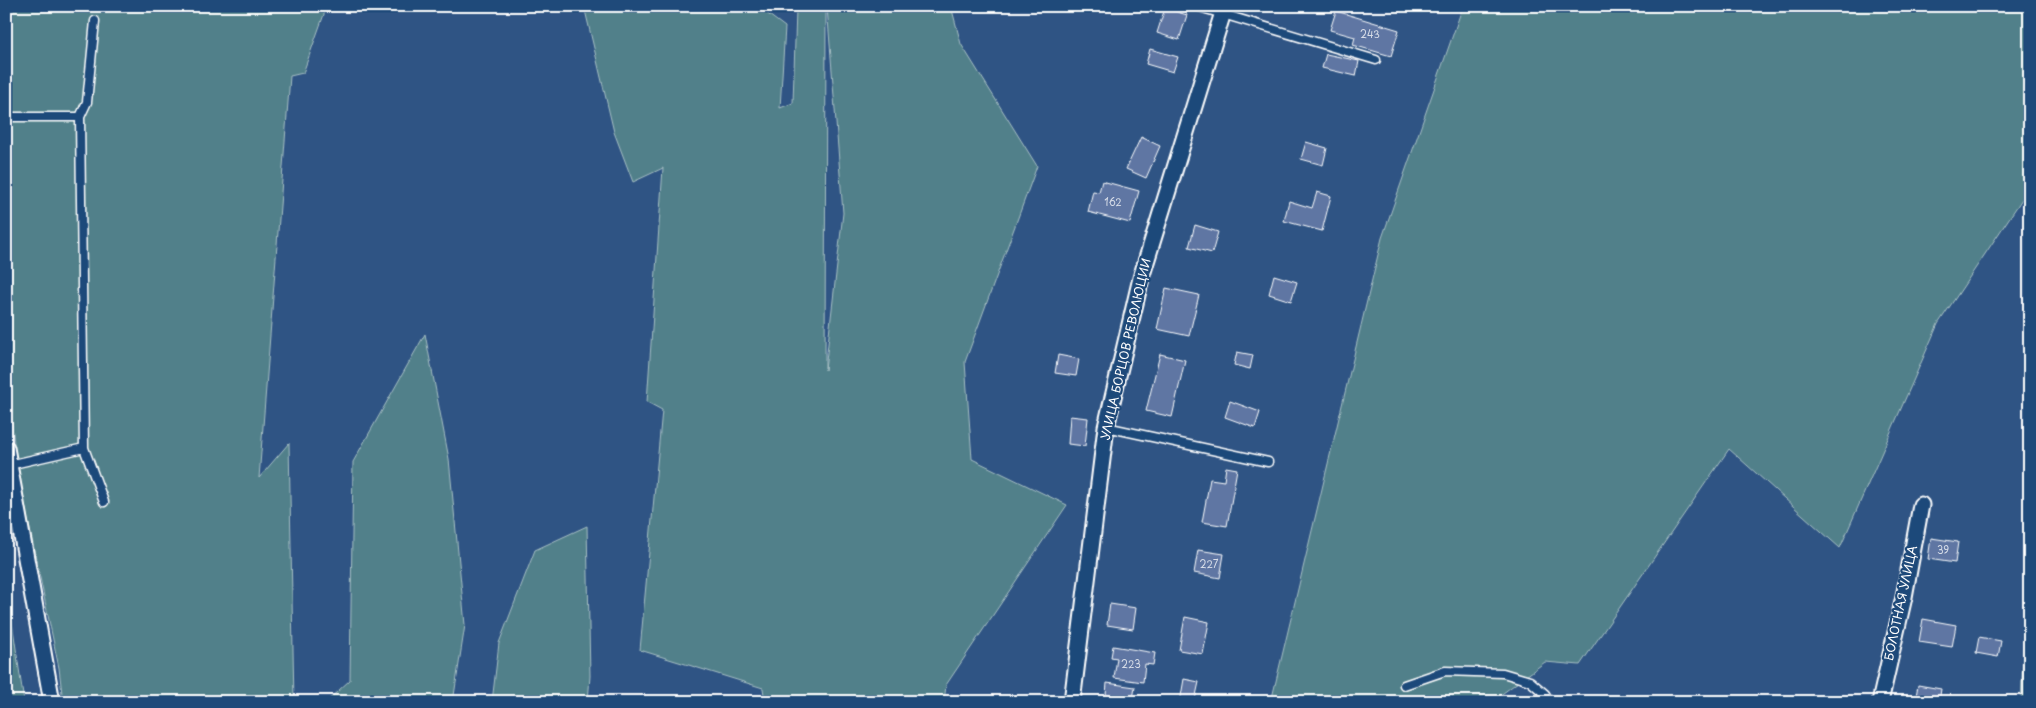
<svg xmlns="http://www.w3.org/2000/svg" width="2036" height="708" viewBox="0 0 2036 708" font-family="'Playpen Sans',sans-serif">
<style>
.green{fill:#51808a;stroke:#a8c0c4}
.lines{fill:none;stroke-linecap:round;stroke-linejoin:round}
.stream{stroke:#8cacc4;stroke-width:5}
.building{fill:#5f76a3;stroke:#fff}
.lane-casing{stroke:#fff;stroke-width:11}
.street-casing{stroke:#fff;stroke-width:19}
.lane{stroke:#1f4a7a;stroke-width:8}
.street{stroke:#1f4a7a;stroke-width:15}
.labels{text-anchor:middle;stroke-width:4.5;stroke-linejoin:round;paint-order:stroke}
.number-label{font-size:10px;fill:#d7dde8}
.street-label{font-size:12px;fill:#fff;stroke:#1f4a7a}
</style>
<rect width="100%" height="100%" fill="#2f5484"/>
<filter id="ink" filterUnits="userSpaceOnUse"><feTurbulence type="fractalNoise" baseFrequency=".02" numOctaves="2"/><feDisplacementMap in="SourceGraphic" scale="10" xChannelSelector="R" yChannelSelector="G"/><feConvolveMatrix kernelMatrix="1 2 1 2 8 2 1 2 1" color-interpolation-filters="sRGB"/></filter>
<g filter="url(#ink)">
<!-- green -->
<path class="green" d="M6,6H327L303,73L290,76L259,478L289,443L294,702H63L59,668L17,468L6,375Z
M584,6H757L785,27L780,108L793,103L796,9L792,6H826L825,370L843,213L827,6H951L961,44L1037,166L965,362L972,459L1067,505L946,685L944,702H765L763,688L640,650L662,410L647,402L663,168L633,182L614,132Z
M1463,6H2030V194L2022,199L1938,324L1840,548L1729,449L1580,665L1545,662L1491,702H1271L1382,238Z
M425,334L449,459L465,625L453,702H326L350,680L353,462Z
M2030,501V702H2021Z
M587,526L590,676L588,702H492L499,643L535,550Z
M6,582L24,702H6Z"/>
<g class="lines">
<!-- stream -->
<path class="stream" d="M6,655L9,662L6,668"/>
</g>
<!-- building -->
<path class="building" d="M1165,8L1187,15L1179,40L1157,33Z
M1336,11L1399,30L1391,56L1353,45L1355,37L1330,30Z
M1150,49L1178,57L1173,72L1146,64Z
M1326,54L1359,61L1356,76L1322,68Z
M1141,137L1160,146L1146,178L1126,169Z
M1306,142L1327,148L1323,165L1301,159Z
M1102,181L1139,191L1130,223L1088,212L1093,191L1099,192Z
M1317,192L1331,196L1322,231L1284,221L1289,201L1312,208Z
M1195,225L1218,232L1212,253L1189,247Z
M1274,275L1297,282L1291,301L1269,294Z
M1166,288L1199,295L1189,336L1157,329Z
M1237,352L1253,355L1250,369L1234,365Z
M1160,354L1185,360L1172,417L1146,411Z
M1058,355L1079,359L1076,376L1055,373Z
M1230,401L1260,412L1255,428L1225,417Z
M1070,416L1088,418L1085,446L1068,444Z
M1226,467L1237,469L1227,526L1202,522L1210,479L1224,481Z
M1931,538L1958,542L1955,563L1928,559Z
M1198,550L1224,554L1220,578L1194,573Z
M1110,604L1136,608L1133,629L1107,625Z
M1185,617L1209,622L1203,654L1179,650Z
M1923,619L1956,625L1952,647L1919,642Z
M1979,637L2001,641L1998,657L1976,653Z
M1113,646L1155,653L1153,665L1145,664L1143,682L1114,678L1117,658L1111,657Z
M1184,679L1199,682L1195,700L1201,702H1180Z
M1107,683L1135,687L1133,699L1106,695Z
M1918,685L1941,689L1939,702H1915Z
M1843,696L1857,702H1841Z"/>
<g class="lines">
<defs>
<path id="lane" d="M1196,6L1376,60
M6,117H80
M1106,427L1268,462
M84,448L104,502
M9,465L84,448L80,117L87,102L95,21
M1404,685L1445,671L1503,673L1530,681L1545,694L1550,702"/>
<path id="street" d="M6,448L52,702
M1072,702L1106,427L1141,278L1225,6
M1880,702L1904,597L1921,505"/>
</defs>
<!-- lane casing -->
<use href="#lane" class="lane-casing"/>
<!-- street casing -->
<use href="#street" class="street-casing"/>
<!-- lane -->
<use href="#lane" class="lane"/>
<!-- street -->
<use href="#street" class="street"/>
</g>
</g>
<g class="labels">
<!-- number labels -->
<g class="number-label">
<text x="1370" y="38">243</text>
<text x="1113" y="206">162</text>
<text x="1943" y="554">39</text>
<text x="1209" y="568">227</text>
<text x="1131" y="668">223</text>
</g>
<!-- street labels -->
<g class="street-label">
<text transform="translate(1126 349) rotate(-77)" y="4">УЛИЦА БОРЦОВ РЕВОЛЮЦИИ</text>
<text transform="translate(1901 603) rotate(-78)" y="4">БОЛОТНАЯ УЛИЦА</text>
</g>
</g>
<!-- margin -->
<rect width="2036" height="708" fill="none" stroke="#1f4a7a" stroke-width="25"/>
<rect x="12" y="12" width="2011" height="683" fill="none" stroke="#fff" stroke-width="2" filter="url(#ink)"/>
</svg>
